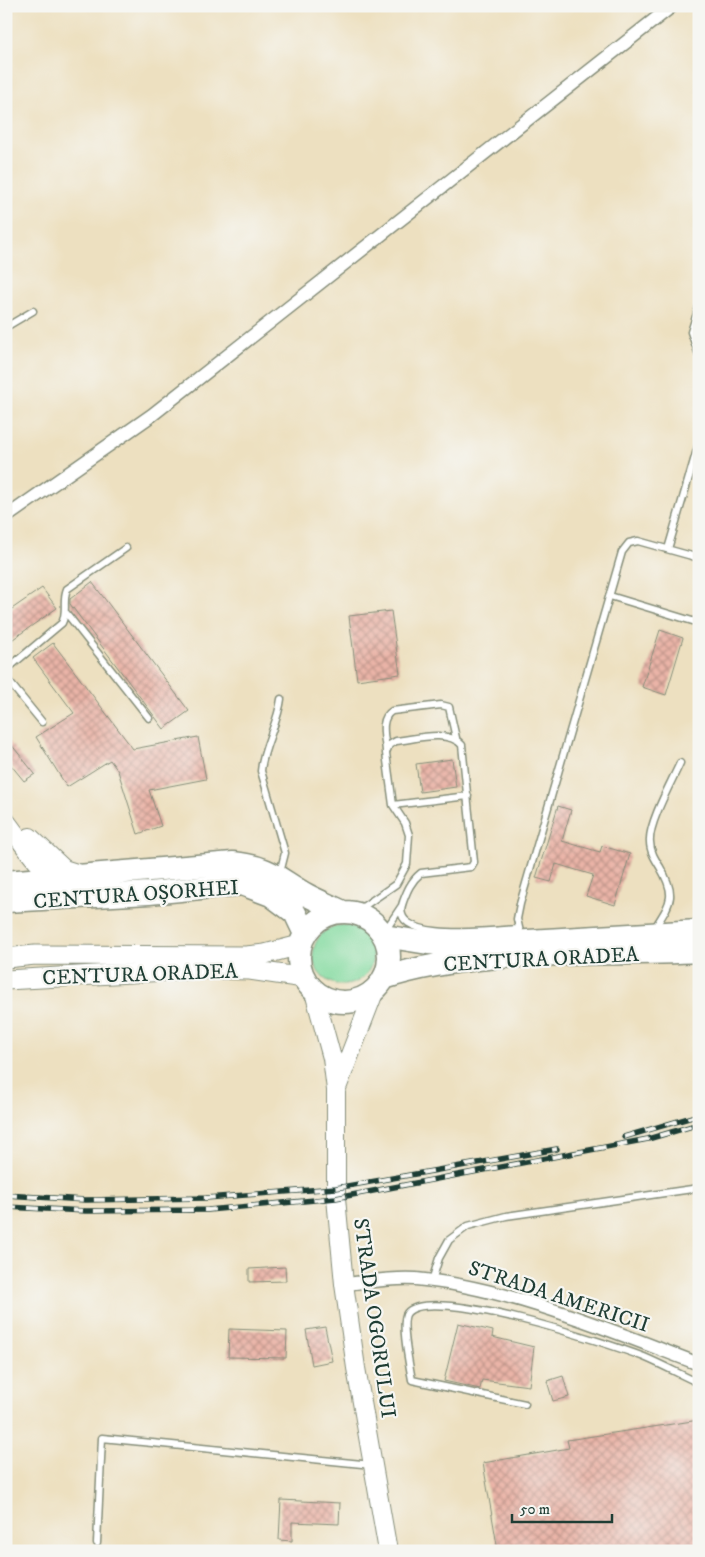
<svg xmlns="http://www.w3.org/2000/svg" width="705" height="1557" viewBox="0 0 705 1557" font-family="'IM FELL DW Pica',serif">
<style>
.green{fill:#82da9f;stroke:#508c6a}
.building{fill:url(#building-cross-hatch)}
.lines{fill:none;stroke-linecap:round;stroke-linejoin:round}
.lane-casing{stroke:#868e7a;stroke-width:9}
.street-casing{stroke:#868e7a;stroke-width:15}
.secondary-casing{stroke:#868e7a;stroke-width:20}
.primary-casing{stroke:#868e7a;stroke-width:21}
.highway-casing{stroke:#868e7a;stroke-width:25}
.lane{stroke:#fff;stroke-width:6}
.street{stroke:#fff;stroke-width:12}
.secondary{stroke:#fff;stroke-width:18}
.primary{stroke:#fff;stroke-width:19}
.highway{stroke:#fff;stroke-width:22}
.rail-casing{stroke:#1f3d34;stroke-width:5.5}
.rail{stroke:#f6f6f2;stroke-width:4;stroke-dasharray:11;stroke-linecap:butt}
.labels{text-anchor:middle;stroke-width:4.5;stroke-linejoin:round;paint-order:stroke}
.street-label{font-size:21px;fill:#1f3d34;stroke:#f6f6f2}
</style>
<defs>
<pattern id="building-cross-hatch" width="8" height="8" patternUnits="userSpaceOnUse" patternTransform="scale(1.25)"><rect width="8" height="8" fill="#eab4a7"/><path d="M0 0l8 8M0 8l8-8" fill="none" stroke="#bd9489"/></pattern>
</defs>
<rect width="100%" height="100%" fill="#f6f6f2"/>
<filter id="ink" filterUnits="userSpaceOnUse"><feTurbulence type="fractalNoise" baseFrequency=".02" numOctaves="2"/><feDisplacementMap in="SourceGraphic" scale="10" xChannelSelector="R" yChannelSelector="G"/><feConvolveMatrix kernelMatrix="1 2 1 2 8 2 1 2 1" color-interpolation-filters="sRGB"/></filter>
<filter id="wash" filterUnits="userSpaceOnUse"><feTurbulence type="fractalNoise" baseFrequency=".0096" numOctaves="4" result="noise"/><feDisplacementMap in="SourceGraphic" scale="20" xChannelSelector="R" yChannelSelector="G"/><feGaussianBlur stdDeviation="1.12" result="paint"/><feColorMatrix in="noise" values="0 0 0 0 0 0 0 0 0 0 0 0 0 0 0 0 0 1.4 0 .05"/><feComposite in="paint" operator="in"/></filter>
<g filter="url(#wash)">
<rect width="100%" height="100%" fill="#ede0c0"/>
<!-- green -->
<path class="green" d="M313 955a30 30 0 1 1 60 0a30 30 0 1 1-60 0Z"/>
<g id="blocks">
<!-- building -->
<path class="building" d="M92,582L189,711L164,729L70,604V599Z
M42,588L57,608L6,644V613Z
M391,611L400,674L357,680L349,616Z
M660,630L683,638L666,695L642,687Z
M53,643L133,749L198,737L206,779L149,790L161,826L138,834L118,771L110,760L67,787L36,737L74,713L33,658Z
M6,738L35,774L24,781L6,759Z
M452,759L456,787L420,792L416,764Z
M558,806L571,810L562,841L600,852L602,846L630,854L615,905L586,896L593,875L556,864L551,882L536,878Z
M285,1267L286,1281L249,1282V1269Z
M458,1323L493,1331L492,1337L534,1347L529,1386L482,1380L480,1389L444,1381Z
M325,1327L332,1361L312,1365L306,1330Z
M229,1329L287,1331L286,1358L228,1357Z
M563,1376L569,1397L553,1401L547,1381Z
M699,1420V1551H498L483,1463L569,1448L567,1440Z
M281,1500L340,1503L339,1524L292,1522V1541L279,1540Z"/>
</g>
</g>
<g filter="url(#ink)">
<use href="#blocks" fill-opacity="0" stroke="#868e7a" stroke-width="1"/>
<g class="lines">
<defs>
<path id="lane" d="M699,307L691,332L699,355
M6,327L33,311
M668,549L699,443
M610,596L699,623
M67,614L149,718
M6,670L62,623C68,611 62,601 67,589L126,548
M6,678L42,722
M386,751C385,737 379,719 392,711L441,705L449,707L456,738
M393,805L468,796
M280,873L285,853L261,771C263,746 278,724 281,699
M354,913L396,884L407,864L409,835L405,823L393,805L386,753L389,745L396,741C416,739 447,729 462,745L474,862L471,867L421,873C411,881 407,891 403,902C386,945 498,930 518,929
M654,929C671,902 677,896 660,867C655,859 650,851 650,842C648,824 672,781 680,763
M385,931L401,907
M520,932L517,919L520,904L622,552L629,543L638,541L699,558
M432,1281L439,1258L449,1240L468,1226L506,1216L699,1188
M525,1404L412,1380C410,1368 400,1322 407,1313C430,1284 610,1344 644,1357C663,1365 681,1375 699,1383
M97,1543L102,1438L372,1465"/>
<path id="street" d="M6,517L152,415L672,6
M344,1284C368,1282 393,1277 416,1279C508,1287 612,1331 699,1364"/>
<path id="secondary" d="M6,821C19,838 42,874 61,881
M30,837L64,869L83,875
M314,992L332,1058L336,1090V1198L344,1284L356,1368L388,1551
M337,1088L375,990"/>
<path id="primary" d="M6,958L35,955L246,956L265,954L300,945
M6,980L202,969L250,970L304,978"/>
<path id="highway" d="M6,882L233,863C271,867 277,878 307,895C318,901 331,906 343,912
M6,901L149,893L242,884L271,895L295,913L305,934
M299 957a45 45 0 1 1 90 0a45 45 0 1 1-90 0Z
M384,936L428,943L457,945L699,931
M384,978C485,946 595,957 699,951"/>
</defs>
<!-- lane casing -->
<use href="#lane" class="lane-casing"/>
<!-- street casing -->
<use href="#street" class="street-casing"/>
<!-- secondary casing -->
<use href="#secondary" class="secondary-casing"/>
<!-- primary casing -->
<use href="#primary" class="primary-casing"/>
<!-- highway casing -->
<use href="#highway" class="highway-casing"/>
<!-- lane -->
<use href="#lane" class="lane"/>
<!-- street -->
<use href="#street" class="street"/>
<!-- secondary -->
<use href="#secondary" class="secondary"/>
<!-- primary -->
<use href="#primary" class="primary"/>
<!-- highway -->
<use href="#highway" class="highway"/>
<defs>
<path id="rail" d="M624,1137L699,1115
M6,1195L85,1200L206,1198L336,1188L557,1149
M6,1207L86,1211L208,1210L336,1198L648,1139L699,1124"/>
</defs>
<!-- rail casing -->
<use href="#rail" class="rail-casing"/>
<!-- rail -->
<use href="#rail" class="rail"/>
</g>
</g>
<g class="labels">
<!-- street labels -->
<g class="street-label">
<text transform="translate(136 894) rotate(-4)" y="7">CENTURA OȘORHEI</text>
<text transform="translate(541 959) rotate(-3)" y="7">CENTURA ORADEA</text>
<text transform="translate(140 974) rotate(-2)" y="7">CENTURA ORADEA</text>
<text transform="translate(559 1296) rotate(18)" y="7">STRADA AMERICII</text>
<text transform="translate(375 1318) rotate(82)" y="7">STRADA OGORULUI</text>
</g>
</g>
<!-- margin -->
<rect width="705" height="1557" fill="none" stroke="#f6f6f2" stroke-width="25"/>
<!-- scale -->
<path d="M512 1514v8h100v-8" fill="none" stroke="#1f3d34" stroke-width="2.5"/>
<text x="520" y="1514" font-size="15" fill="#1f3d34" stroke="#f6f6f2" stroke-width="4" paint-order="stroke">50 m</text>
</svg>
